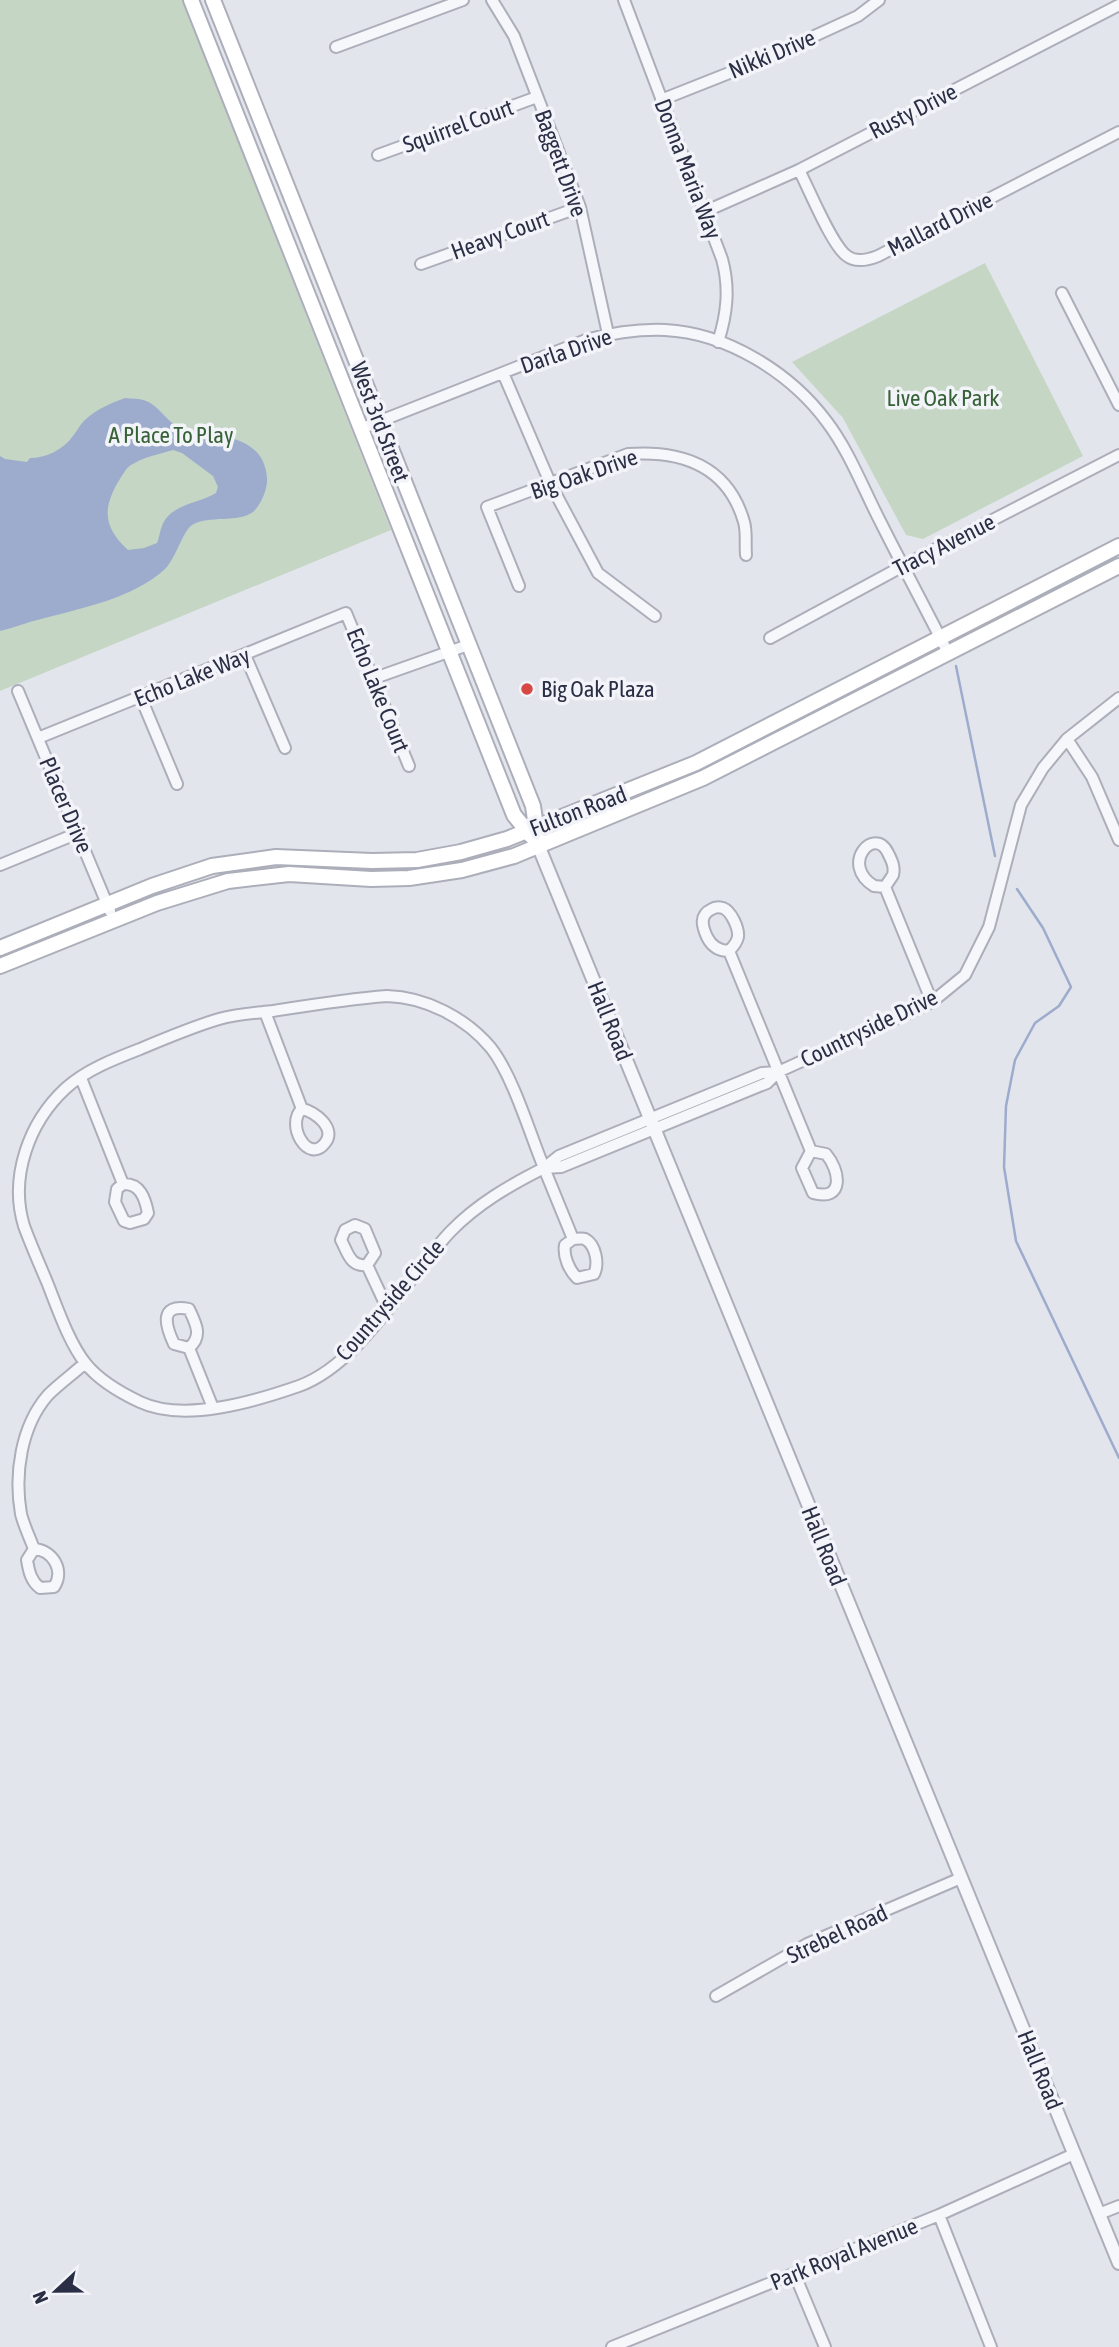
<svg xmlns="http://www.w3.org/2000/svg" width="1119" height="2347" viewBox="0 0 1119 2347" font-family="'Asap Condensed',sans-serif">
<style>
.green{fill:#c5d6c4}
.water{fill:#9dabcd;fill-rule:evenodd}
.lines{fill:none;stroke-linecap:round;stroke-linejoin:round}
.stream{stroke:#9dabcd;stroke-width:2.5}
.minor-casing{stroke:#acaeba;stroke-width:14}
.tertiary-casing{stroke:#acaeba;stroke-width:16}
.secondary-casing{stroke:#acaeba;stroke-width:18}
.minor{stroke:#f6f7fa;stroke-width:10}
.tertiary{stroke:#f6f7fa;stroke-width:12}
.secondary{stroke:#fff;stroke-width:14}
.poi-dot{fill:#d54843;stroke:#f3f4f9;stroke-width:2.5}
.labels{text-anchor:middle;stroke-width:7;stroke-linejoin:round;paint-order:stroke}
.street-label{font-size:23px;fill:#2a2f45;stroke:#f3f4f9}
.park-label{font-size:23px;fill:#376136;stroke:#f3f4f9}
.poi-label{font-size:23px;fill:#2a2f45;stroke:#f3f4f9;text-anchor:start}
</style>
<rect width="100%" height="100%" fill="#e3e5ec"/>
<!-- green -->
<path class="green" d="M0,0H182L391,530L0,691Z
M985,263L1083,456L923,539L906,535L843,418L792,362Z"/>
<!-- water -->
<path class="water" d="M125,398C131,399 140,398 146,401C160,406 169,426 184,429C216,436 264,434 267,478C268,488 261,505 253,512C239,523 208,515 192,525C182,532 176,559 164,570C131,599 82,608 41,619C27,622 14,628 0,631V456L5,459L27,462L30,458C46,458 63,450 73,436C78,430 80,424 86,419C97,409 111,403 125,398ZM173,450L182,453L213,476L218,487L216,493C198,504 170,504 162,526C160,531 159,538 157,543L144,548L128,550C104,528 102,510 118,482C122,476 126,468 131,465C144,457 159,454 173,450Z"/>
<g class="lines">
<!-- stream -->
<path class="stream" d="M956,666L995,856
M1017,889L1043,928L1071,987L1059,1006L1035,1023L1015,1060L1006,1106L1004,1167L1016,1241L1119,1458"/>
<defs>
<path id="minor" d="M492,0L514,36L580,207L608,334
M624,0L722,259C730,288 727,314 718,342
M336,47L463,0
M661,100L762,60L858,16L879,0
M378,155L537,97
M799,170C809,189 832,246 847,256C856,263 868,260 878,256L1119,132
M704,212L799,170L1119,5
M421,264L580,207
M1062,293L1119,405
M503,373L551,485L598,573L655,616
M360,429L586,340C612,333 638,329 665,330C727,333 791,373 827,422C849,451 863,488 880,521C902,565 926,609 948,653
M519,586L487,507L628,454C682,450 728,466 744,522C747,532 745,545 746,555
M770,638L903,566L1119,455
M245,655L285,748
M372,679L468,645
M18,691L110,911
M141,698L177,784
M38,738L346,613L409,766
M1067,739L1092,777L1119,840
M0,865L78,833
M885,887L874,886C839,864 875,825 888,853C892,861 895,867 893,875L885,887L932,1002
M729,951C719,951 712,947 707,937C702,926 699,915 712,909C715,907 719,907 723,908C731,911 739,928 738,937C737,942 733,947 729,951L811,1151L802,1168L813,1193C845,1202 840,1170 826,1154L811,1151
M387,996C426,997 466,1018 491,1048C513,1076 530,1134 544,1168C510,1185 477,1204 450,1232C406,1279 360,1364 299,1386C256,1401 184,1423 140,1402C121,1393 99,1380 86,1364C69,1343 57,1307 47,1282C39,1263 31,1245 24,1226C9,1177 29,1122 66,1088C86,1070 114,1059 140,1049C166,1038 192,1027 219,1019C236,1014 255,1013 273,1011C311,1005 348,999 387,996Z
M265,1012L302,1109C285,1124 308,1165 325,1143C337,1129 315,1111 302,1109
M81,1078L123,1184L117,1189L115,1202L124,1221L130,1223L144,1219L148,1213C145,1198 140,1183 123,1184
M544,1168L559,1156L762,1073L778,1072L932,1002L965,975L989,927L1021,805L1043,768L1067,739L1119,698
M544,1168L561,1167L767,1083L778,1072
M544,1168L573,1239L565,1245C563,1256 569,1270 577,1278L594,1274C599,1264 596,1245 585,1239C582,1238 576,1239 573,1239
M367,1265C350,1267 348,1253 341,1240L345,1230L355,1225L365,1229L375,1253L367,1265L387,1308
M189,1348L174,1344C166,1327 158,1303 189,1309C196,1324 203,1336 189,1348L213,1408
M34,1549C53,1550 65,1571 54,1587L40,1588C31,1581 29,1572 27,1560L34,1549C30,1538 24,1526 21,1514C14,1474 21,1426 48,1395C59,1384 73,1374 85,1363
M716,1996L807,1944L961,1878
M1099,2214L1119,2206
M939,2215L991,2347
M795,2275L825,2347
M612,2347L939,2215L1074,2154"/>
<path id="tertiary" d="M538,845L1119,2263"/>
<path id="secondary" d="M191,0L514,815L531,836
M213,0L533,806L537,834
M0,948L152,886L212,866L276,857L372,861L417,860L461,852L507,839L696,763L1119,546
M0,966L157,903L228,881L289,874L371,879L409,878L462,870L514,856L703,778L1119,566"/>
</defs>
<!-- minor casing -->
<use href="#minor" class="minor-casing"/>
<!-- tertiary casing -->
<use href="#tertiary" class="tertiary-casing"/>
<!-- secondary casing -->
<use href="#secondary" class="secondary-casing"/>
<!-- minor -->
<use href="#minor" class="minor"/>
<!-- tertiary -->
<use href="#tertiary" class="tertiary"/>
<!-- secondary -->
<use href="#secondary" class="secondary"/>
</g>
<!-- markers -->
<circle class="poi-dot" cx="527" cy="689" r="7"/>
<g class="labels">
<!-- street labels -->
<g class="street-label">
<text transform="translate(772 54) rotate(-23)" y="8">Nikki Drive</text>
<text transform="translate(913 111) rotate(-27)" y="8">Rusty Drive</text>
<text transform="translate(458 126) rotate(-20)" y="8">Squirrel Court</text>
<text transform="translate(561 163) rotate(70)" y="8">Baggett Drive</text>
<text transform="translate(688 169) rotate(69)" y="8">Donna Maria Way</text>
<text transform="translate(940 224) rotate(-27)" y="8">Mallard Drive</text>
<text transform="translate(500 235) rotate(-20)" y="8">Heavy Court</text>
<text transform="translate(566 351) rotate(-19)" y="8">Darla Drive</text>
<text transform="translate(380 422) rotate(69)" y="8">West 3rd Street</text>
<text transform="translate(584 474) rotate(-19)" y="8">Big Oak Drive</text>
<text transform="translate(944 545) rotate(-27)" y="8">Tracy Avenue</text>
<text transform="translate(192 677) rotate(-22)" y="8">Echo Lake Way</text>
<text transform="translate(378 690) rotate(68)" y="8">Echo Lake Court</text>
<text transform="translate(66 805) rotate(67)" y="8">Placer Drive</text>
<text transform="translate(578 811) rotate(-21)" y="8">Fulton Road</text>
<text transform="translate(610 1021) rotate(68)" y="8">Hall Road</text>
<text transform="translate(869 1028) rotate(-26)" y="8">Countryside Drive</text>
<text transform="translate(390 1300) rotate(-49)" y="8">Countryside Circle</text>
<text transform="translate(824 1546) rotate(68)" y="8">Hall Road</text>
<text transform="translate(837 1934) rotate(-25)" y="8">Strebel Road</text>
<text transform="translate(1040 2070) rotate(68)" y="8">Hall Road</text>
<text transform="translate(844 2254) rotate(-22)" y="8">Park Royal Avenue</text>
</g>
<!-- park labels -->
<g class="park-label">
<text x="943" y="406">Live Oak Park</text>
<text x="171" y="443">A Place To Play</text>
</g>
<!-- poi labels -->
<g class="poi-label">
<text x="541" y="697">Big Oak Plaza</text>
</g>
</g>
<!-- north arrow -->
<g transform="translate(56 2291) rotate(248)" stroke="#f3f4f9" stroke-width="5" paint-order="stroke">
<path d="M0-5L12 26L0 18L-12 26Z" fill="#2a2f45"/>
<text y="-10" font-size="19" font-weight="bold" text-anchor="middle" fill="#2a2f45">N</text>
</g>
</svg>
